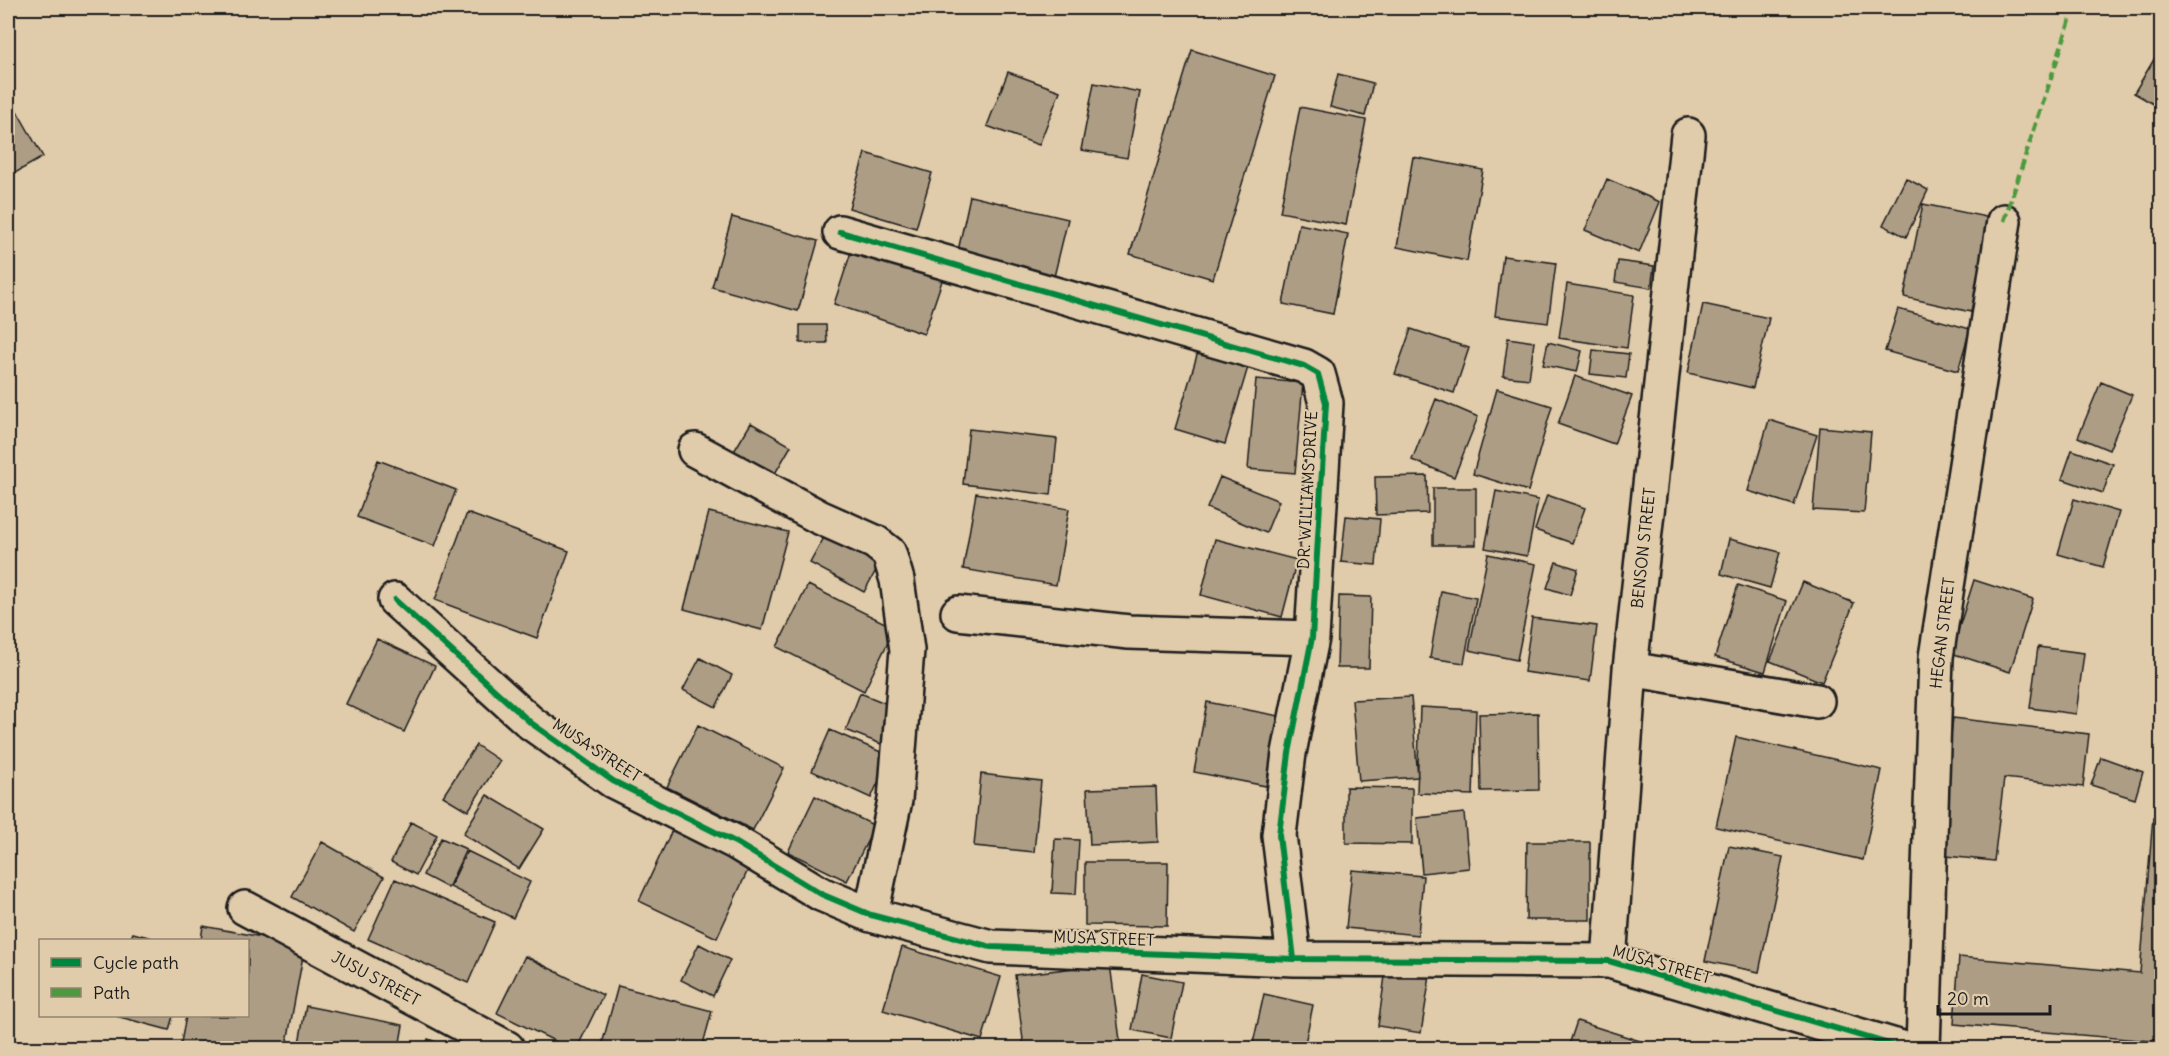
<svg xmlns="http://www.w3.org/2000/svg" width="2169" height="1056" viewBox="0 0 2169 1056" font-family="Delius,sans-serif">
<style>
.building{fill:#ad9d85;stroke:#1c1c1c;stroke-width:1.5}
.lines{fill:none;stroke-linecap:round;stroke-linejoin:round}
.minor-casing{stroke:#1c1c1c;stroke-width:38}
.minor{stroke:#e0cbaa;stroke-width:33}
.quiet{stroke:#4c9a3e;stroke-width:4.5;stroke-dasharray:9 4.5;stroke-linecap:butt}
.cycleway-casing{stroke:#e0cbaa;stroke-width:10}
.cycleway{stroke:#00873e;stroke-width:6}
.labels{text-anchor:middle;stroke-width:4.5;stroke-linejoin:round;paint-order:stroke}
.street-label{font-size:16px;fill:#1c1c1c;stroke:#e0cbaa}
</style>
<rect width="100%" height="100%" fill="#e0cbaa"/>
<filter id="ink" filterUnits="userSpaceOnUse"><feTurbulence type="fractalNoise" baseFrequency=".0167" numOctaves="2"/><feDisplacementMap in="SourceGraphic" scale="12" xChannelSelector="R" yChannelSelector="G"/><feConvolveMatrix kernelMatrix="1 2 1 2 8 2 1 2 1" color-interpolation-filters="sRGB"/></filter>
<g filter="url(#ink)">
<!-- building -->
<path class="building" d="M2162,46V109L2134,93Z
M1192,50L1275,76L1213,279L1130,254Z
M1008,72L1060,91L1039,145L987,126Z
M1338,74L1373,83L1365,116L1330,107Z
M1094,83L1140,92L1127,158L1081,150Z
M8,95L43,157L8,177Z
M1300,107L1366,120L1346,225L1280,212Z
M865,153L932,173L916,228L849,208Z
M1413,157L1483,170L1467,261L1397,247Z
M1906,178L1928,190L1906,237L1883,225Z
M1607,179L1660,202L1639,253L1585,230Z
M970,196L1068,219L1052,285L1008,275L1011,263L958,251Z
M1923,204L1991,218L1971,312L1904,297Z
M732,217L818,241L798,311L712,287Z
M1299,224L1348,234L1333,314L1283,304Z
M853,246L944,275L924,334L834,304Z
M1503,256L1556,263L1548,323L1495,316Z
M1618,261L1654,266L1651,288L1615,282Z
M1567,284L1634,295L1627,348L1559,338Z
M1703,304L1769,318L1753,388L1688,373Z
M1898,309L1970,329L1958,371L1885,351Z
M800,325H826L827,343H800Z
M1411,329L1469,348L1454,393L1395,374Z
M1508,338L1534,342L1529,379L1503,376Z
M1548,342L1582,351L1577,372L1543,365Z
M1593,350L1629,354L1626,378L1590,374Z
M1198,352L1248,367L1225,444L1175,429Z
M1575,376L1632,396L1614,444L1558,424Z
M1256,379L1303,383L1295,473L1248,469Z
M2101,382L2132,395L2109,450L2078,437Z
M1497,389L1552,406L1528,491L1473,474Z
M1436,399L1478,417L1454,477L1412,460Z
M1769,420L1817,435L1794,505L1748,491Z
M751,423L791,446L770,482L730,458Z
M1820,427L1871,432L1864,513L1813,510Z
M969,429L1057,439L1051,495L963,484Z
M2072,450L2113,464L2103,493L2062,479Z
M378,460L456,490L435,546L357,517Z
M1427,476L1428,513L1376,515L1375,477Z
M1220,477L1279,501L1266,533L1207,508Z
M1433,488H1476V545H1433Z
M1496,491L1538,500L1527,556L1485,548Z
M976,493L1069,509L1056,585L963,569Z
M1547,495L1585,508L1572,543L1535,530Z
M2074,499L2119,512L2103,567L2058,554Z
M709,512L788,532L762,630L684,609Z
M467,513L569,551L537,638L435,600Z
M1346,516L1380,519L1376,565L1341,562Z
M826,534L880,563L864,592L810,563Z
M1215,539L1297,560L1282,617L1201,595Z
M1729,539L1780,552L1770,588L1721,574Z
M1488,554L1536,564L1517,660L1469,650Z
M1556,562L1578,569L1570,595L1547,588Z
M1974,580L2033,599L2010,672L1951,653Z
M1803,582L1854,603L1822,682L1770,661Z
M808,585L895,628L864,691L777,647Z
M1738,585L1787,601L1765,672L1715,657Z
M1441,591L1476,598L1464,663L1430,658Z
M1339,596L1371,597L1369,668H1337Z
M1532,618L1597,626L1590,681L1524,672Z
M377,639L435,666L404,732L346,704Z
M2038,647L2084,653L2076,714L2030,708Z
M700,658L732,675L716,707L683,690Z
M860,693L895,707L881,744L846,730Z
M1411,697L1418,777L1359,781L1352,700Z
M1207,702L1279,716L1266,786L1194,772Z
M1420,707L1476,710L1473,795L1417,793Z
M1538,713L1539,790L1481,791L1479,714Z
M1953,718L2089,734L2083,787L2004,778L1994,861L1937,855Z
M698,725L784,768L753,830L667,787Z
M830,730L890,756L871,798L812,771Z
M1736,737L1882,770L1863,860L1716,827Z
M476,745L500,761L468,811L443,796Z
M2101,757L2143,772L2135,799L2091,785Z
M981,774L1041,781L1034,852L974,846Z
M1156,787L1158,842L1090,845L1087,789Z
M1346,787L1412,788V844L1346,843Z
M487,795L544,829L519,869L463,834Z
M815,796L875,826L847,881L788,852Z
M1464,813L1469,868L1422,873L1417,818Z
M2153,817L2162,818V1042L1954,1024L1959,957L2140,973Z
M411,822L437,835L416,875L391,862Z
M674,826L751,863L717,938L639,901Z
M441,838L466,849L448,888L423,875Z
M1055,839L1079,840L1076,894L1052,893Z
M322,842L384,877L354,932L292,897Z
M1527,842H1590V920H1526Z
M1729,846L1783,857L1759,972L1705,961Z
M467,851L530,882L513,918L450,887Z
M1085,862H1168L1167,926L1085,925Z
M1352,870L1423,876L1418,935L1346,928Z
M395,879L495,922L468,983L368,939Z
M203,926L305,945L286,1048H180L186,1016H248V940H201Z
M133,933L160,940H130Z
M699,944L730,960L713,996L681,980Z
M902,947L1001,977L982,1040L883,1010Z
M525,956L603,995L577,1048H569L497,1013Z
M1110,964L1121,1048H1024L1015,975Z
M1386,969L1430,976L1421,1033L1378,1026Z
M1142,974L1182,982L1171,1038L1132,1030Z
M618,986L712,1011L702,1048H601Z
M1264,994L1313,1005L1304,1048H1252Z
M306,1006L403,1025L399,1048H298Z
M116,1016H173L169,1030Z
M1577,1021L1640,1041L1637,1048H1568Z
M428,1039L452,1048H425Z"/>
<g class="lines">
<defs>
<path id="minor" d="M840,232L1304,366L1318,374L1326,403L1312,638L1289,753L1279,835L1294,959
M695,450L819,517L875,542L889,553L897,580L907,650L895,800L871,915
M395,600L531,723L613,781L735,842L821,894L871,915L991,947L1294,959L1609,961L1902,1048
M958,613L1129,632L1312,638
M1630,669L1817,701
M245,908L507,1048
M1609,961L1630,669L1688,135
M1923,1048L1936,657L2004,221"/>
</defs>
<!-- minor casing -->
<use href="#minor" class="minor-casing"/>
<!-- minor -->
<use href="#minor" class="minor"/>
<!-- quiet -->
<path class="quiet" d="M2004,221L2074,8"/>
<defs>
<path id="cycleway" d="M840,232L1304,366L1318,374L1326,403L1312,638L1289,753L1279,835L1294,959
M395,600L531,723L613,781L735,842L821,894L871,915L991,947L1294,959L1609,961L1902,1048"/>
</defs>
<!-- cycleway casing -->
<use href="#cycleway" class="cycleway-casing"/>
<!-- cycleway -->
<use href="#cycleway" class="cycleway"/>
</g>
</g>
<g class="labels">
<!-- street labels -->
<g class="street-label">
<text transform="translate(1307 490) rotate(-87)" y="6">DR. WILLIAMS DRIVE</text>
<text transform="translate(1643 548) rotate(-84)" y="6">BENSON STREET</text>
<text transform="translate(1942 633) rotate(-83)" y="6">HEGAN STREET</text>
<text transform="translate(597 750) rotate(33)" y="6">MUSA STREET</text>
<text transform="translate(1104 938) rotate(2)" y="6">MUSA STREET</text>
<text transform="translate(1662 964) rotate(16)" y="6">MUSA STREET</text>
<text transform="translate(376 978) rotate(28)" y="6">JUSU STREET</text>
</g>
</g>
<!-- margin -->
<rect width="2169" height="1056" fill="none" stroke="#e0cbaa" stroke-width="30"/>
<rect x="15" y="15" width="2139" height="1026" fill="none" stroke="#1c1c1c" stroke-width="2" filter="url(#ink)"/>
<!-- legend -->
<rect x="39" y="939" width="210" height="78" fill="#e0cbaa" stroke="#928571" stroke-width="1.5"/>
<rect x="51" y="958" width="30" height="9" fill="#00873e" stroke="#928571" stroke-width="1.5"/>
<text x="93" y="969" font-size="18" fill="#1c1c1c">Cycle path</text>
<rect x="51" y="988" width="30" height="9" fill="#4c9a3e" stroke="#928571" stroke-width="1.5"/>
<text x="93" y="999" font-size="18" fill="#1c1c1c">Path</text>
<!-- scale -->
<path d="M1938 1005v9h112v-9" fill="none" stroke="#1c1c1c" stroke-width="3"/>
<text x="1947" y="1005" font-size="18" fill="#1c1c1c" stroke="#e0cbaa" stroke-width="4.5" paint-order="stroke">20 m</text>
</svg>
